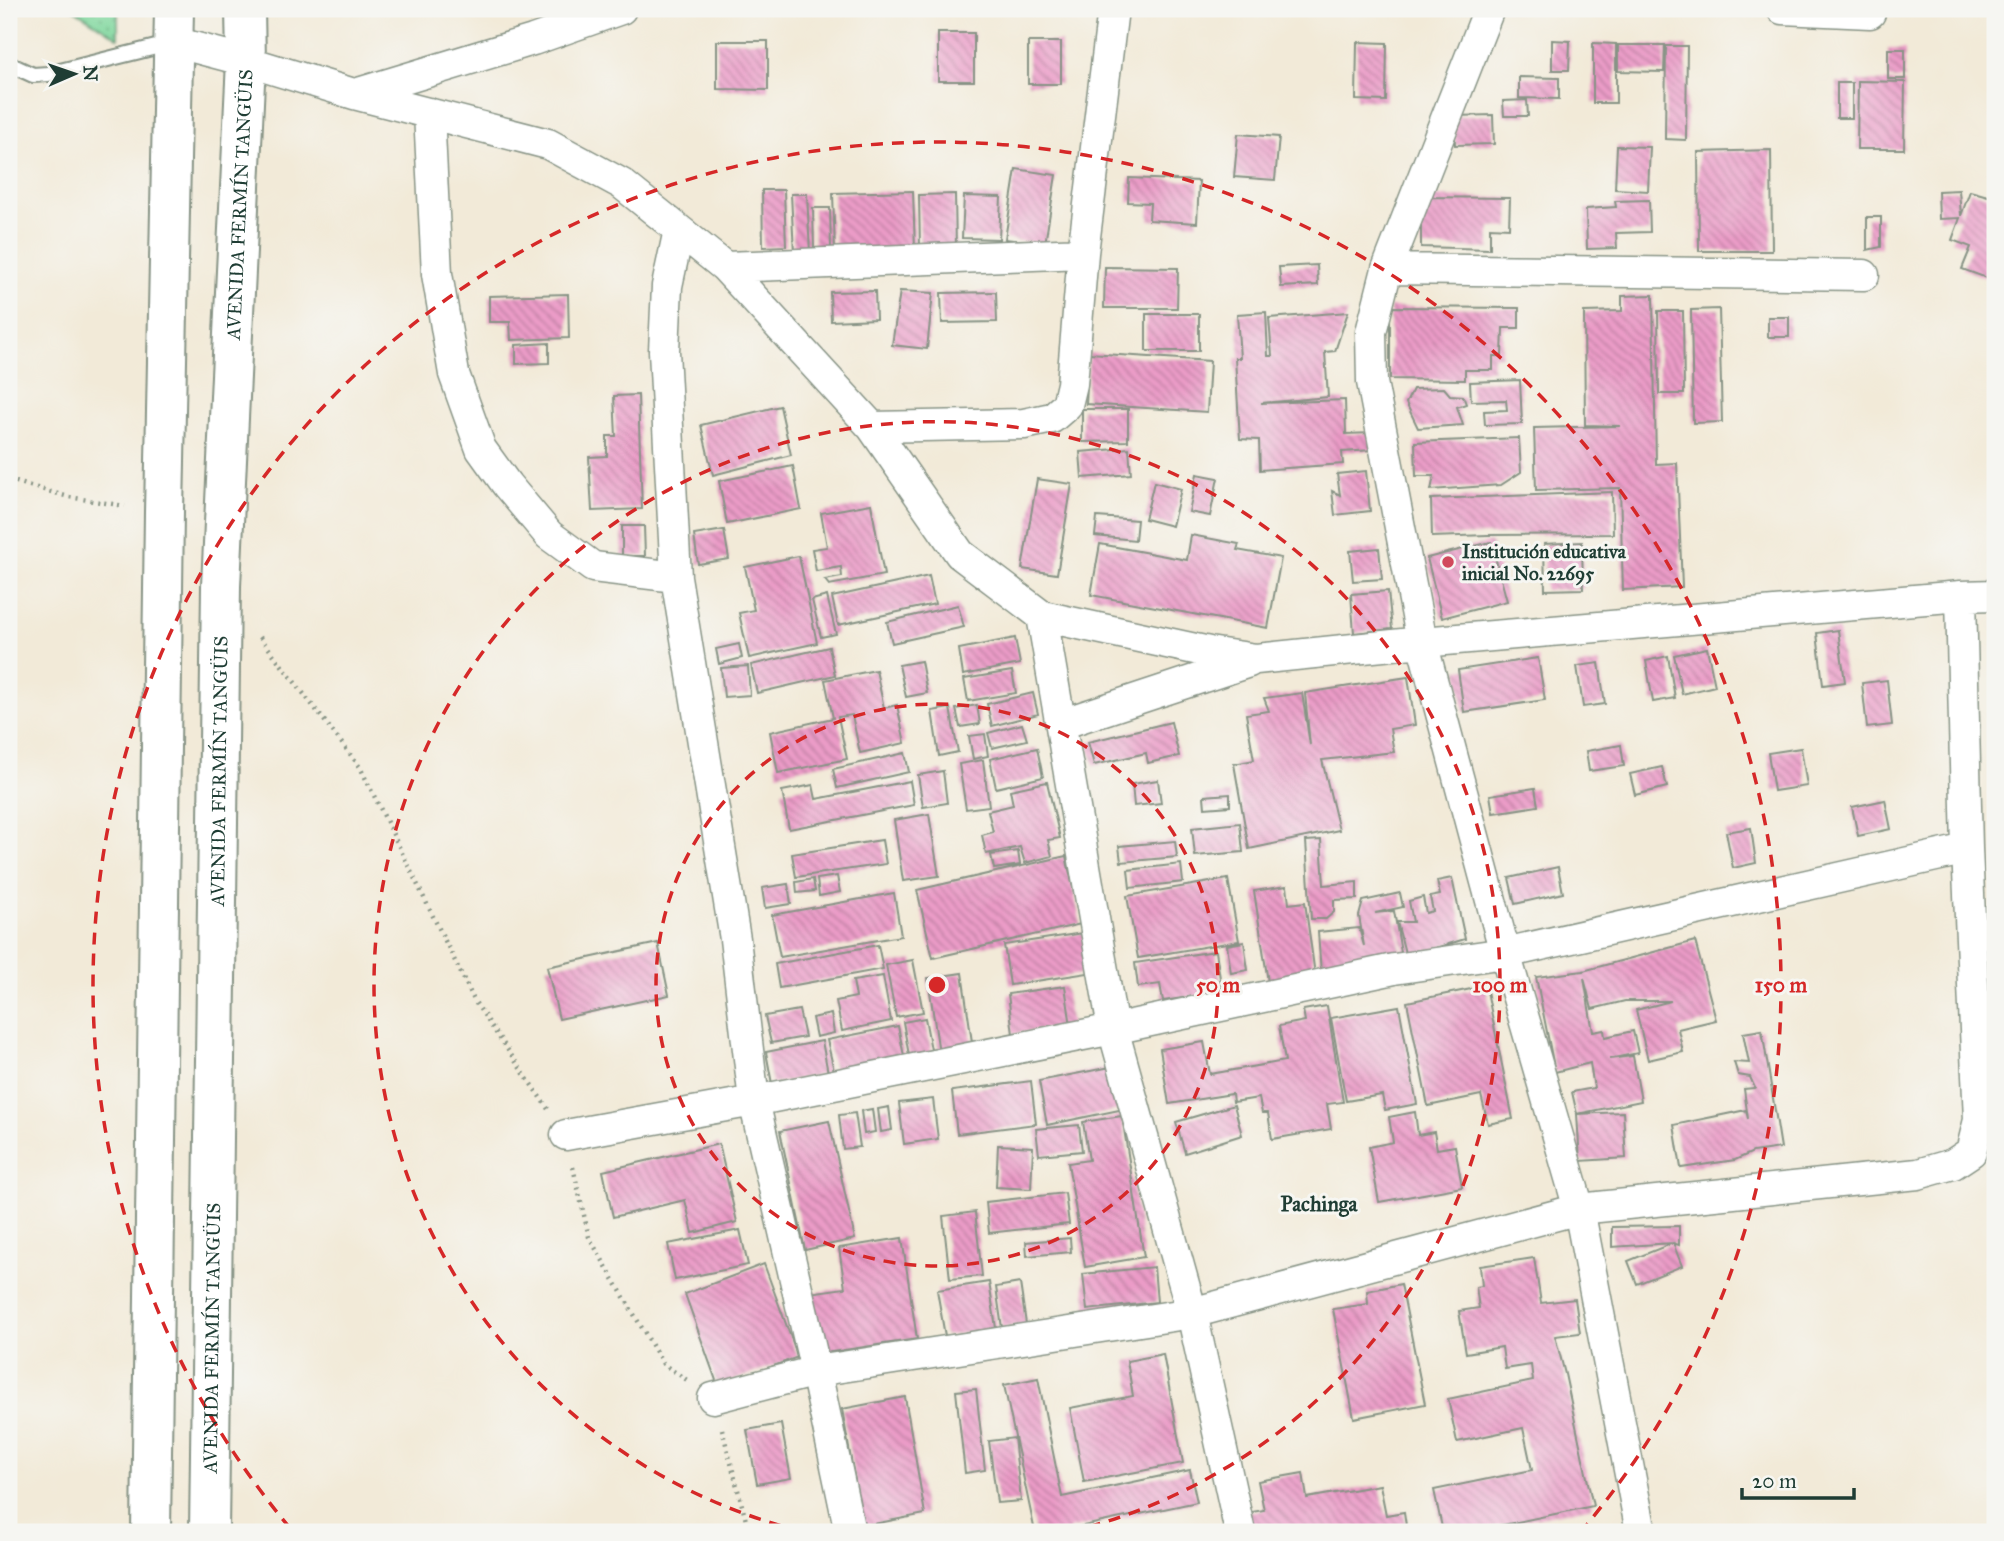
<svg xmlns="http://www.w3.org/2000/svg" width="2004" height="1541" viewBox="0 0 2004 1541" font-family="'IM FELL Great Primer',serif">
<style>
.park{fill:url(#park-dots);stroke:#4e8a68;stroke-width:2}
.building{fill:url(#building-back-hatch)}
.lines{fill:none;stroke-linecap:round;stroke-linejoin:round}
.lane-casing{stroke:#889486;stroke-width:18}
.street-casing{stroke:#889486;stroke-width:33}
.primary-casing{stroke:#889486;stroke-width:42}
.path{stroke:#889486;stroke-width:4.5;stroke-dasharray:2 5;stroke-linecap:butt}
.lane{stroke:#fff;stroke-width:14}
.street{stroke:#fff;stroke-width:30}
.primary{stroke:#fff;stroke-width:38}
.ring{fill:none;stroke:#d62828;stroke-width:3.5;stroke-dasharray:12 9}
.poi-dot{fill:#d1495b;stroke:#f6f6f2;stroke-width:2.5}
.labels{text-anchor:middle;stroke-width:6;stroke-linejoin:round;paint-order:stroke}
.street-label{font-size:19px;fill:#1f3d34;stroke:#f6f6f2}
.poi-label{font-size:19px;font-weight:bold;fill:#1f3d34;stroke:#f6f6f2;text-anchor:start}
.neighbourhood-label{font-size:21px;font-weight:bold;fill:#1f3d34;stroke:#f6f6f2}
.centre{fill:#d62828;stroke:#f6f6f2;stroke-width:3.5}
.ring-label{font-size:21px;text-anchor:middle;font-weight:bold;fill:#d62828;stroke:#f6f6f2;stroke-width:6;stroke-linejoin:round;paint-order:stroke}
</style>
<defs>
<pattern id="park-dots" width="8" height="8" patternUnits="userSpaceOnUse" patternTransform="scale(1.75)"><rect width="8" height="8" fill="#7ed79c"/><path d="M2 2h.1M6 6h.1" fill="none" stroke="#6cb987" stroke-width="1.8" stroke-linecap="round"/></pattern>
<pattern id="building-back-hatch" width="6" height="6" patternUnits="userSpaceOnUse" patternTransform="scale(1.75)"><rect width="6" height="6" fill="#eb9bc7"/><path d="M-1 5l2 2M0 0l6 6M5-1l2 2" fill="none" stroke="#be80a2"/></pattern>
</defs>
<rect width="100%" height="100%" fill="#f6f6f2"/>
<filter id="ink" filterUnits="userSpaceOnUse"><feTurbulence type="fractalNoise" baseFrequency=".0143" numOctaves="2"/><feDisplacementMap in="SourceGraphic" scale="14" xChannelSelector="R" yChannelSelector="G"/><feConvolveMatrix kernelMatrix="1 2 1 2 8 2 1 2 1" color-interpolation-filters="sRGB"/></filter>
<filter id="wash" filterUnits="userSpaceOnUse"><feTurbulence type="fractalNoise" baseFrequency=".00686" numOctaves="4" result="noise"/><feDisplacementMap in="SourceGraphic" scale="28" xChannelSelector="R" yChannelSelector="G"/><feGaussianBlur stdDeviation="1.57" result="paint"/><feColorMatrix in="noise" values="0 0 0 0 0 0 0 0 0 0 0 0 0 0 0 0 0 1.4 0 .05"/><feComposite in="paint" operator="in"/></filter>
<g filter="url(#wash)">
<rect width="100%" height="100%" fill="#f2ead8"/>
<!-- park -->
<path class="park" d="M73,9H118V38Z"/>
<g id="blocks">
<!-- building -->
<path class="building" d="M938,33H974V81H938Z
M1552,40L1570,41L1569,70H1552Z
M717,41H768V90L717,89Z
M1028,42H1061V84H1028Z
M1357,42L1387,43L1386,101L1356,100Z
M1593,43L1616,44V103H1593Z
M1618,45H1665L1664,72L1618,71Z
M1666,46H1687L1686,140L1665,139Z
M1888,49H1905V79H1888Z
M1519,77L1559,78V99L1519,98Z
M1858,81L1905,82L1904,149H1857Z
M1837,83H1852V118H1837Z
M1527,100L1528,116H1504L1503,101Z
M1493,115L1494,144L1455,145L1454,116Z
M1238,134L1279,137L1275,180L1234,177Z
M1617,146L1650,147L1648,191L1615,189Z
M1771,150L1772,251H1699L1698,152Z
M1016,169L1056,175L1045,244L1005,239Z
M1129,178L1199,181L1197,223L1149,220L1150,203L1128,202Z
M762,190H784L786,246L763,247Z
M1959,190L1961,216L1970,191L1995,198V281L1962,269L1971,247L1952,240L1960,218L1939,219L1938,191Z
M913,191L915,250L835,252L833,193Z
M791,194H807L810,253H794Z
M955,194L956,249H920L919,195Z
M964,196L1001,197L999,239L962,238Z
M1421,197L1510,198L1509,228L1490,227V249L1421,247Z
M1649,200L1650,232L1616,233L1617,248L1587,249L1586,209L1616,207L1615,201Z
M813,208H830L831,249L814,250Z
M1867,217H1881V247L1867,250Z
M1317,265L1318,285L1281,287L1279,267Z
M1105,267L1178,268L1177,308H1104Z
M875,291L876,319L831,321L830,292Z
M900,291L933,293L927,349L892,345Z
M996,292L997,322L942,323L941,293Z
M568,294L569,338L511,340L510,322H489V296Z
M1653,295L1656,464L1677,463L1682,587L1623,590L1620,488L1536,490L1534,428L1620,426L1585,425L1584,312L1622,311V296Z
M1390,307L1519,308V328H1503L1502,356H1493V370H1465V380L1390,379Z
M1719,309L1722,422L1693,423L1691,310Z
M1658,311H1683L1684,394H1659Z
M1266,312L1268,356H1272L1269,318L1348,312L1335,351L1325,352L1328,397L1261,403L1345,400L1346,434L1372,433L1373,450L1342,452L1343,464L1260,470L1259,440L1240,439L1235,358H1240L1237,314Z
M1146,314H1199V351H1146Z
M1768,317H1789V337H1768Z
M549,343V363L516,364V345Z
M1089,353L1210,361L1207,412L1086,404Z
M1520,380L1522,424L1485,425L1484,411L1507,410L1506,400L1471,401L1470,382Z
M1444,388L1450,395L1463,396L1466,404L1457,407L1463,425L1418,428L1406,403L1413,389Z
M638,395L642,509L592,511L589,457L607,456V436H616L614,396Z
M780,406L791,455L713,475L701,425Z
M1082,409H1128V441L1082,442Z
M1519,438L1521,472L1501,485L1431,490L1434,476H1416L1415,442Z
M1129,448L1131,474L1082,478L1080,452Z
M793,466L801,509L727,524L719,481Z
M1366,471L1370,511L1335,515L1332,491L1340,495L1337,474Z
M1197,474L1218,478L1210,516L1189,512Z
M1037,479L1072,484L1057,574L1022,569Z
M1154,482L1181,489L1172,526L1145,519Z
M1612,492L1613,534L1488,535L1432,537L1431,499Z
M871,504L884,575L829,585L825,580L842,577L841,567L816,571L812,549L827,547L821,513Z
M1097,517L1137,520L1135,540L1095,536Z
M622,526H644L645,556H622Z
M724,530L729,559L698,564L694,535Z
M1191,535L1239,544L1237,550L1281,558L1268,628L1091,595L1100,544L1187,560Z
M1491,542L1507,601L1442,618L1427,558Z
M1582,542L1583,589L1545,590L1544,544Z
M1379,548L1382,579L1353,581L1350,551Z
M799,556L817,643L749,658L739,613L754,610L745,567Z
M929,576L935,604L838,625L832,597Z
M1388,591L1392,629L1354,633L1351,594Z
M827,596L836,634L821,637L812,600Z
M958,605L964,627L892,643L887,622Z
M1838,630L1845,682L1823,685L1817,633Z
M1015,638L1020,664L963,675L959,649Z
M739,644L742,658L719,664L716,649Z
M829,647L835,675L757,693L751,665Z
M1707,648L1715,686L1682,694L1674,655Z
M1668,656L1675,698L1653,702L1646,661Z
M1538,658L1545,700L1464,712L1458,670Z
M921,661L927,693L906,697L899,665Z
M1599,663L1605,704L1583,707L1577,666Z
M748,666L750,695L724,697L721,668Z
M876,670L884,708L897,705L905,743L860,753L852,715L838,717L847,759L778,773L770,732L833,718L825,680Z
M1012,671L1016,693L968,701L964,679Z
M1408,677L1415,725L1390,729L1394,752L1322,760L1339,830L1249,849L1234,764L1254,760L1246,714L1269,711L1264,698L1302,693L1310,745L1305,693Z
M1887,680L1892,725L1867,728L1862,683Z
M1033,693L1038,714L992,726L987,704Z
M977,705L980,724L960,727L956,709Z
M950,708L958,752L939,756L932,711Z
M1171,722L1179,756L1148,763L1146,753L1094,765L1088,742Z
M1022,724L1027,740L992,748L988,733Z
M985,734L988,756L973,759L969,736Z
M1621,745L1624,766L1589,771L1586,751Z
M1037,748L1043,777L996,788L990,759Z
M1801,748L1807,786L1774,791L1768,753Z
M905,753L909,772L837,788L833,769Z
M983,760L989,806L966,809L959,764Z
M1662,767L1667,787L1635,795L1630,774Z
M943,771L947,803L923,807L918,775Z
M1158,780L1161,803L1134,806L1132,784Z
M910,781L914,805L789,829L782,791L813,785L816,799Z
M1047,782L1060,838L1048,840L1052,856L1025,863L1020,847L986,854L982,835L993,832L988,811L1013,805L1010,790Z
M1535,788L1538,806L1493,813L1490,795Z
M1230,794V806L1205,808L1204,796Z
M1885,800L1891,829L1858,836L1852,807Z
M929,814L939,876L903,881L894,820Z
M1240,823L1243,852L1195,856L1192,828Z
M1751,828L1756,863L1733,868L1726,832Z
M882,840L886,864L796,877L792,854Z
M1321,840L1324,885L1357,882V899L1334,900V912L1326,919H1311L1306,841Z
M1175,841L1177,857L1121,862L1119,846Z
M1018,851L1020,865L994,869L991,855Z
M1066,856L1081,924L933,958L917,890Z
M1181,864L1183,882L1130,888L1128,870Z
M1558,867L1563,893L1515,904L1509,878Z
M837,876L840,892L819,896L817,879Z
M1452,878L1465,939L1406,957L1397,922H1413L1409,901L1423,897L1426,913L1433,911L1430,897L1440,895L1437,881Z
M813,879L815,891L797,893L796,882Z
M1228,879L1239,941L1138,958L1127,896Z
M788,884L791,904L765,908L762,888Z
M1287,886L1289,904L1305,902L1315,975L1268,982L1254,891Z
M894,893L901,936L780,957L772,915Z
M1400,893L1403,907L1375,913L1394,911L1402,958L1321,973L1318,932L1359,928L1364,946L1359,916L1363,901Z
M1083,933L1088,973L1010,985L1004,945Z
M1695,941L1716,1020L1678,1029L1683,1052L1648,1060L1636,1010L1671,1001H1625L1592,1009L1584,978L1593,1032L1604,1030L1605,1037L1633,1031L1638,1053L1609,1059L1633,1056L1641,1101L1577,1114L1572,1092L1594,1088L1590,1063L1555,1072L1536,977L1583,971Z
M1244,942L1248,970L1231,973L1227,945Z
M658,943L669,995L559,1019L547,967Z
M878,945L883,969L779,988L775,964Z
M1216,951L1222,992L1163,1001L1160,984L1138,987L1135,963Z
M913,960L923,1012L896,1017L886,965Z
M962,973L973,1049L939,1053L928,978Z
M883,976L891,1021L842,1031L836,1001L856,997L853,981Z
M1065,986L1071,1026L1013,1034L1008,994Z
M1486,986L1513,1119L1488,1124L1481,1095L1428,1106L1407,1002Z
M1327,1006L1343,1102L1327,1104L1331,1129L1272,1139L1268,1113H1262L1259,1098L1233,1102L1232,1094L1169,1104L1160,1049L1204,1042L1210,1074L1285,1061L1279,1026L1305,1021L1303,1010Z
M1399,1006L1417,1104L1385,1110L1382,1095L1346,1101L1331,1018Z
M799,1010L805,1037L771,1043L765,1016Z
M831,1014L834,1033L816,1037L812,1018Z
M925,1018L932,1055L910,1061L903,1022Z
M898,1026L905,1061L835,1075L827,1040Z
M1762,1030L1781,1148L1753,1152L1735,1160L1681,1168L1674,1125L1746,1110L1748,1119L1744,1089L1755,1088L1750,1077L1738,1075L1734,1062L1749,1063L1743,1033Z
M822,1041L828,1073L772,1084L766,1052Z
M1116,1066L1124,1109L1047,1125L1039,1081Z
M1031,1081L1036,1124L957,1134L952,1091Z
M933,1099L938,1139L904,1144L899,1103Z
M1234,1105L1242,1135L1185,1153L1176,1122Z
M889,1107L892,1130L881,1132L878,1109Z
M872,1109L875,1132L864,1134L861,1111Z
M1415,1112L1418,1135L1434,1132L1437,1149L1455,1146L1462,1187L1379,1202L1369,1147L1393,1142L1389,1117Z
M1623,1112L1626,1158L1580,1161L1577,1114Z
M855,1113L860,1147L843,1149L839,1115Z
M1122,1116L1144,1257L1085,1267L1068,1163L1089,1160L1083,1122Z
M829,1121L855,1239L805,1250L780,1131Z
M1079,1125L1082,1151L1039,1155L1036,1129Z
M719,1144L737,1222L693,1233L685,1200L613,1217L603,1171Z
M998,1145L1033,1147L1031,1189L996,1187Z
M1065,1193L1069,1224L989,1233L986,1202Z
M975,1212L982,1276L950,1279L943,1216Z
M1679,1226V1245L1673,1243L1612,1247V1227Z
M740,1230L748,1265L675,1280L668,1244Z
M902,1238L917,1339L818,1354L809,1293L845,1288L839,1248Z
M1070,1238L1071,1252L1027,1256L1026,1242Z
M1673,1243L1682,1266L1637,1284L1628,1261Z
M1534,1258L1541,1303L1575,1299L1580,1333L1555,1336L1565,1374L1593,1506L1470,1532H1443L1434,1490L1532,1470L1523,1428L1457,1442L1448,1399L1533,1381L1531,1365L1505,1369L1502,1347L1466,1353L1459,1311L1479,1308L1476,1287L1482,1286L1480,1266Z
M764,1264L798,1357L718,1386L685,1294Z
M1154,1267L1157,1302L1087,1310L1083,1274Z
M989,1282L996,1328L945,1336L937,1290Z
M1020,1283L1026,1324L1002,1328L996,1287Z
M1401,1284L1425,1404L1354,1418L1333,1309L1368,1304L1367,1291Z
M1163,1354L1183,1463L1084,1482L1070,1408L1133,1396L1127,1361Z
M1038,1378L1062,1497L1190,1470L1197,1502L1069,1529L1070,1532H1035L1004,1385Z
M976,1389L985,1470L965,1473L956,1391Z
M905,1397L925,1514L863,1526L842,1409Z
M781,1424L791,1478L757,1484L747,1430Z
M1014,1438L1021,1501L997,1503L989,1441Z
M1303,1473L1307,1498L1380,1485L1386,1515L1404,1512L1407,1532H1250L1246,1513L1264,1510L1258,1481Z"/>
</g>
</g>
<g filter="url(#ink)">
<use href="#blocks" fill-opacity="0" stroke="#889486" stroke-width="2"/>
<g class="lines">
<defs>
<path id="lane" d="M9,64L33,75L48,74L172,43"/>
<path id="street" d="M1489,9L1387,269L1371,332L1372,382L1422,642L1505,953L1579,1209L1641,1532
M1782,9L1870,13
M174,42L246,61L354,94L548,144L622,184L725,267L872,427L960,554L1042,616L1209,652L1256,659L1422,642L1961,596L1995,595
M355,94L533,40L621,9
M429,113L437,274L454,374L481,449L507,485L549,535L593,567L676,577
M679,230L667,286L664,351L676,577L735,939L754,1101L816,1371L850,1532
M725,267L1083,253
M1387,269L1864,275
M872,427L1024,424L1052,418L1067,405L1072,384L1083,253L1113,9
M1042,616L1113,1029L1192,1313L1240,1532
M1061,724L1249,662
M566,1135L754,1101L1113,1029L1394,969L1505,953L1967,849
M713,1398L816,1371L1192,1313L1579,1209L1918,1174L1953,1164L1971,1152L1979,1120L1967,849L1961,596"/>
<g id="primary">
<path d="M151,1532L164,512L174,9"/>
<path id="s1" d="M209,1532L221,586L246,61L245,9"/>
</g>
</defs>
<!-- lane casing -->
<use href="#lane" class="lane-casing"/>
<!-- street casing -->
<use href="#street" class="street-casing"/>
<!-- primary casing -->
<use href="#primary" class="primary-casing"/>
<!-- path -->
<path class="path" d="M9,480L69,497L125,506
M260,637L360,767L475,1002L548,1109
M573,1167L589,1237L663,1364L687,1380
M722,1429L749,1532"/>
<!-- lane -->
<use href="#lane" class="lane"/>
<!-- street -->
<use href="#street" class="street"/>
<!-- primary -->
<use href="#primary" class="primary"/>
</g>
</g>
<!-- distance rings -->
<g class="ring">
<circle cx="937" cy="985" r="281"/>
<path d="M801 1531A563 563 0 1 1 1073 1531"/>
<path d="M290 1528A844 844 0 1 1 1584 1528"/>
</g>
<!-- markers -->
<circle class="poi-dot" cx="1448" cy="562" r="7"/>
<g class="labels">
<!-- street labels -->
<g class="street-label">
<text dy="7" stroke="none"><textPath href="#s1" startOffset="1328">AVENIDA FERMÍN TANGÜIS</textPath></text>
<text dy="7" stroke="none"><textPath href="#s1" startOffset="761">AVENIDA FERMÍN TANGÜIS</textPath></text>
<text dy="7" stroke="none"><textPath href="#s1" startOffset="194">AVENIDA FERMÍN TANGÜIS</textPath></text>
</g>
<!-- poi labels -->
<g class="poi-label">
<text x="1462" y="558">Institución educativa<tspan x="1462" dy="22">inicial No. 22695</tspan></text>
</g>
<!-- neighbourhood labels -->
<g class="neighbourhood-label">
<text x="1319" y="1211">Pachinga</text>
</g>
</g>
<circle cx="937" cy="985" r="10" class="centre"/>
<g class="ring-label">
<text x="1218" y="992">50 m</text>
<text x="1500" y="992">100 m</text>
<text x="1781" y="992">150 m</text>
</g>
<!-- margin -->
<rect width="2004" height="1541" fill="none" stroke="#f6f6f2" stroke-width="35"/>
<!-- north arrow -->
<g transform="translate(74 74) rotate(88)" stroke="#f6f6f2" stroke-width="5" paint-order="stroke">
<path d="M0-5L12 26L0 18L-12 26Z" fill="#1f3d34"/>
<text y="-10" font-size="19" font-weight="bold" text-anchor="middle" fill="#1f3d34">N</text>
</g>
<!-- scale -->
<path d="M1742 1488v10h112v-10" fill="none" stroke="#1f3d34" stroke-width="3.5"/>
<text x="1752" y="1488" font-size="21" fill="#1f3d34" stroke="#f6f6f2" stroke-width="5" paint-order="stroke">20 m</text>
</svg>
